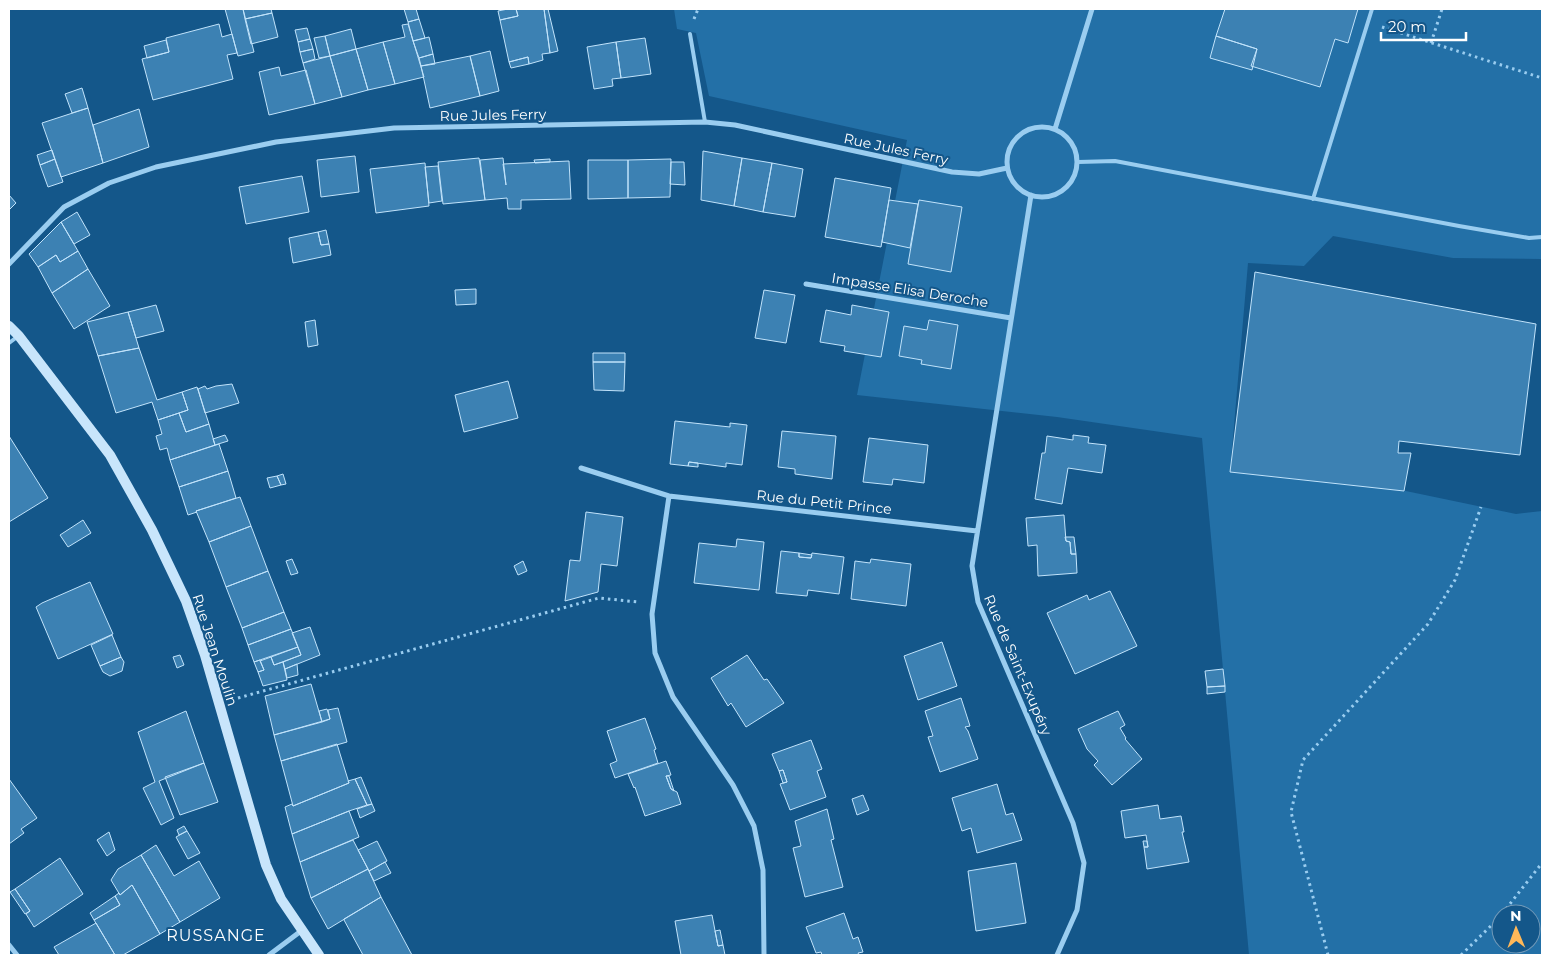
<svg xmlns="http://www.w3.org/2000/svg" width="1551" height="964" viewBox="0 0 1551 964" font-family="Montserrat,sans-serif">
<style>
.green{fill:#2370a7;fill-rule:evenodd}
.building{fill:#3c81b3;stroke:#c1e3fb}
.lines{fill:none;stroke-linecap:round;stroke-linejoin:round}
.path{stroke:#9acdf0;stroke-width:3;stroke-dasharray:2.5 4;stroke-linecap:butt}
.lane{stroke:#9acdf0;stroke-width:4}
.street{stroke:#9acdf0;stroke-width:5}
.secondary{stroke:#c8e5fb;stroke-width:10}
.labels{text-anchor:middle;stroke-width:4;stroke-linejoin:round;paint-order:stroke}
.street-label{font-size:14px;fill:#fff;stroke:#14578a}
.quarter-label{font-size:16px;letter-spacing:1px;fill:#fff;stroke:#14578a}
</style>
<rect width="100%" height="100%" fill="#14578a"/>
<!-- green -->
<path class="green" d="M674,9H1542V259L1453,258L1333,236L1304,266L1248,263L1230,472L1401,490L1516,514L1542,511V955H1249L1202,438L1057,417L857,395L907,140L709,96L696,33L677,29ZM1501,914H1531V944H1501Z"/>
<!-- building -->
<path class="building" d="M225,9H243L254,52L238,56Z
M243,9H271L272,13L245,19Z
M404,9H416L419,19L408,22Z
M508,9H516L518,16L500,20L498,11Z
M516,9H544L550,53L542,54L543,60L529,64L528,57L509,62L500,20L518,16Z
M544,9H548L558,51L550,53Z
M1225,9H1358L1348,43L1335,39L1320,87L1251,66L1257,49L1216,36Z
M272,13L278,37L251,44L245,19Z
M419,19L425,38L413,41L408,22Z
M219,24L222,37L232,34L237,53L227,55L233,79L153,100L142,59L169,52L166,38Z
M408,24L424,77L395,84L383,42L405,37L402,25Z
M307,28L310,39L298,42L295,30Z
M351,29L356,49L330,56L325,36Z
M325,36L330,56L319,58L314,38Z
M1216,36L1257,49L1252,70L1210,58Z
M429,37L433,54L419,58L413,41Z
M645,38L651,74L621,78L616,42Z
M310,39L313,49L300,52L298,42Z
M166,40L169,52L147,58L144,46Z
M383,42L395,84L368,90L356,49Z
M616,42L621,78L612,79L613,86L594,89L587,47Z
M313,49L315,59L303,63L300,52Z
M356,49L368,90L342,97L330,56Z
M490,51L499,91L480,96L470,56Z
M433,54L435,64L421,66L419,58Z
M330,56L342,97L315,104L303,63Z
M470,56L480,96L430,108L421,66Z
M528,57L529,64L511,68L509,62Z
M279,67L281,76L306,70L315,104L269,115L259,72Z
M82,88L88,108L72,113L65,94Z
M88,108L103,163L61,177L42,123Z
M139,109L149,147L103,163L93,125Z
M52,150L55,159L40,165L37,155Z
M703,151L742,158L734,206L701,200Z
M355,156L359,192L321,197L317,160Z
M479,158L485,200L443,204L438,162Z
M503,158L506,185L503,164L569,161L571,199L521,200V209H508L507,198L485,200L480,160Z
M742,158L772,163L763,212L734,206Z
M55,159L63,182L48,187L40,165Z
M550,159V162L535,163L534,160Z
M671,159L670,197L628,198V160Z
M588,160H628V198L588,199Z
M671,162H684L685,185L670,184Z
M425,163L429,206L376,213L370,169Z
M772,163L803,169L795,217L763,212Z
M438,166L442,201L429,203L425,167Z
M302,176L309,212L246,224L239,187Z
M835,178L891,188L881,247L825,237Z
M9,195L16,203L9,210Z
M889,200L918,204L910,248L882,242Z
M919,200L962,207L951,272L908,264Z
M77,212L90,235L74,244L61,222Z
M61,222L78,251L60,262L56,255L38,267L29,254Z
M326,230L329,244L321,245L318,232Z
M318,232L321,245L329,244L331,255L293,263L289,238Z
M78,251L88,269L52,293L38,267L56,255L60,262Z
M88,269L110,306L74,329L52,293Z
M1255,272L1536,324L1520,455L1399,441L1398,453H1411L1404,491L1230,472Z
M476,289V304L456,305L455,290Z
M764,290L795,295L786,343L755,338Z
M156,305L164,331L136,338L128,312Z
M852,305L889,312L881,357L844,351L845,346L820,342L826,310L851,315Z
M128,312L139,348L98,356L87,322Z
M315,320L318,345L308,347L305,322Z
M929,320L958,325L951,369L921,364L922,360L899,356L904,326L927,330Z
M139,348L157,400L182,392L188,410L158,420L152,402L116,413L98,356Z
M593,353H625V362H593Z
M593,362H625L624,391L594,390Z
M508,381L518,418L464,432L455,395Z
M232,384L239,403L205,413L198,389L205,386L207,389L216,386Z
M197,387L209,424L186,432L179,413L188,410L182,392Z
M179,413L186,432L209,424L215,445L170,460L167,448L160,450L156,436L162,434L158,420Z
M675,421L730,427V423L747,425L742,465L726,463V467L689,462L688,466L670,464Z
M782,431L836,436L832,479L795,474V469L778,467Z
M225,435L228,441L215,445L213,439Z
M1073,435L1089,437L1088,443L1106,445L1102,473L1068,468L1062,504L1035,499L1042,453H1045L1047,436L1073,440Z
M9,436L48,498L9,522Z
M869,438L928,445L924,483L893,479L892,485L863,482Z
M219,444L228,471L179,487L170,460Z
M689,462L698,463V467L688,466Z
M228,471L236,498L196,511L197,512L188,515L179,487Z
M283,474L286,484L281,485L277,476Z
M277,476L281,485L270,488L267,478Z
M240,497L251,526L209,542L196,511Z
M586,512L623,517L617,566L601,564L598,592L565,601L570,560L580,561Z
M1064,515L1066,541L1070,542L1071,554H1076L1077,573L1038,576L1037,545L1028,546L1026,518Z
M83,520L91,533L68,547L60,535Z
M251,526L268,571L226,587L209,542Z
M1065,537H1074L1076,554H1071L1070,542L1066,541Z
M737,539L764,542L759,590L694,583L699,543L736,547Z
M781,551L799,553V557L811,558L812,553L844,557L839,594L808,590L807,596L776,593Z
M799,553L812,555L811,558L799,557Z
M292,559L298,573L291,575L286,561Z
M871,559L911,564L906,606L851,599L855,561L870,563Z
M523,561L527,571L518,575L514,566Z
M268,571L284,612L242,628L226,587Z
M90,582L113,634L58,659L36,607L42,603Z
M1110,591L1137,646L1075,674L1047,613L1087,595L1089,600Z
M284,612L291,629L248,645L242,628Z
M310,627L320,655L285,669L283,662L301,655L292,633Z
M291,629L298,647L254,662L248,645Z
M112,635L121,657L100,666L91,645Z
M942,642L957,686L918,700L904,656Z
M298,647L301,655L274,665L271,657Z
M180,655L184,665L177,668L173,657Z
M747,655L764,680L767,679L784,703L746,727L731,703L728,706L711,678Z
M121,657L124,662L122,671L110,676L103,672L100,666Z
M271,657L274,665L283,662L287,680L263,686L258,672L264,670L260,661Z
M260,660L264,670L258,672L254,662Z
M297,664L298,675L287,678L285,669Z
M1223,669L1225,686L1207,687L1205,671Z
M311,684L322,722L274,735L265,696Z
M1225,686V692L1207,694V687Z
M961,698L970,726L965,727L968,731L978,759L940,772L928,737L933,736L925,711Z
M338,708L347,742L281,761L274,735L330,719L328,710Z
M327,709L330,719L322,722L319,711Z
M186,711L204,763L159,781L174,818L161,825L143,788L155,782L138,732Z
M1118,711L1125,725L1120,728L1126,738L1125,739L1142,759L1112,785L1094,765L1098,761L1087,749L1078,729Z
M645,718L656,749L654,750L658,763L615,778L610,764L617,761L607,731Z
M811,740L822,769L817,771L826,797L790,810L780,784L787,782L783,770L779,771L772,754Z
M337,744L349,783L293,806L281,761Z
M666,761L671,775L666,776L671,789L677,792L681,804L645,816L635,787L634,788L628,774Z
M204,763L218,802L180,815L165,777Z
M783,770L787,782L783,783L779,771Z
M666,776H669L674,791L671,789Z
M361,777L372,804L367,805L355,779Z
M9,779L37,818L21,829L24,833L9,844Z
M355,779L367,805L349,811L292,834L285,807L292,804L293,806L349,783L348,781Z
M997,784L1006,815L1013,813L1022,840L977,853L971,828L962,831L952,798Z
M863,795L869,810L857,815L852,799Z
M372,804L375,811L360,818L357,809Z
M1158,805L1160,819L1181,816L1184,832H1182L1189,862L1147,869L1144,847H1148L1146,835L1125,838L1121,811Z
M827,809L834,839L831,840L843,887L805,897L793,848L801,846L795,821Z
M349,811L359,837L300,862L292,834Z
M184,826L187,831L179,835L177,830Z
M187,831L200,853L188,859L176,837Z
M109,832L115,850L107,856L97,840Z
M353,840L368,869L311,898L300,862Z
M377,841L387,861L369,871L358,850Z
M1143,841H1147L1148,847H1144Z
M156,845L174,876L199,861L220,898L180,922L141,855Z
M141,855L180,922L160,934L132,885L120,895L111,880L118,869Z
M60,858L83,894L34,927L26,914L30,911L15,889Z
M385,862L391,873L374,881L369,871Z
M1016,863L1026,923L976,931L968,871Z
M368,869L381,897L328,929L311,898Z
M132,885L160,934L123,955H115L94,920L120,905L115,896L119,893L120,895Z
M15,889L30,911L25,914L10,892Z
M115,896L120,905L94,920L90,913Z
M381,897L382,899L412,955H363L344,920V919Z
M844,913L853,939L858,937L863,952L858,953L859,955H822L821,952L816,953L806,927Z
M712,915L718,946L723,945L725,955H681L675,921Z
M96,923L115,955H59L54,947Z
M720,930L723,945L718,946L715,931Z"/>
<g class="lines">
<!-- path -->
<path class="path" d="M694,19L698,9
M1382,27L1542,78
M1431,43L1442,9
M238,698L599,598L638,602
M1502,914L1542,863
M1328,955L1291,812L1303,760L1428,624L1455,580L1481,507
M1461,955L1501,916"/>
<!-- lane -->
<path class="lane" d="M690,34L705,122
M1078,162L1115,161L1459,226L1529,238L1542,237
M1313,199L1372,9
M9,343L17,337"/>
<!-- street -->
<path class="street" d="M1007 162a35 35 0 1 1 70 0a35 35 0 1 1-70 0Z
M1055,129L1092,9
M1031,195L972,566L978,602L1073,823L1084,863L1077,910L1057,955
M9,264L64,207L109,183L156,167L276,142L394,128L705,122L735,125L952,172L979,174L1007,168
M806,284L1011,318
M581,468L669,496L977,531
M669,496L652,614L655,653L673,697L733,785L754,826L763,870L764,955
M9,945L17,955
M269,955L301,931"/>
<!-- secondary -->
<path class="secondary" d="M9,326L19,336L110,455L152,530L186,601L205,655L266,865L281,899L319,955"/>
</g>
<g class="labels">
<!-- street labels -->
<g class="street-label">
<text transform="translate(493 115) rotate(-1)" y="5">Rue Jules Ferry</text>
<text transform="translate(896 149) rotate(12)" y="5">Rue Jules Ferry</text>
<text transform="translate(910 290) rotate(9)" y="5">Impasse Elisa Deroche</text>
<text transform="translate(824 502) rotate(6)" y="5">Rue du Petit Prince</text>
<text transform="translate(215 650) rotate(72)" y="5">Rue Jean Moulin</text>
<text transform="translate(1018 665) rotate(67)" y="5">Rue de Saint-Exupéry</text>
</g>
<!-- quarter labels -->
<g class="quarter-label">
<text x="216" y="941">RUSSANGE</text>
</g>
</g>
<!-- border -->
<rect width="1551" height="964" fill="none" stroke="#ffffff" stroke-width="20"/>
<!-- north arrow -->
<g transform="translate(1516 929) rotate(359)"><circle r="24" fill="#14578a" stroke="#729ab9"/>
<path d="M0-4L9 19L0 12L-9 19Z" fill="#ffb859"/>
<text y="-8" font-size="14" font-weight="bold" text-anchor="middle" fill="#ffffff">N</text>
</g>
<!-- scale -->
<path d="M1381 32v8h85v-8" fill="none" stroke="#ffffff" stroke-width="2.5"/>
<text x="1388" y="32" font-size="15" fill="#ffffff" stroke="#14578a" stroke-width="4" paint-order="stroke">20 m</text>
</svg>
